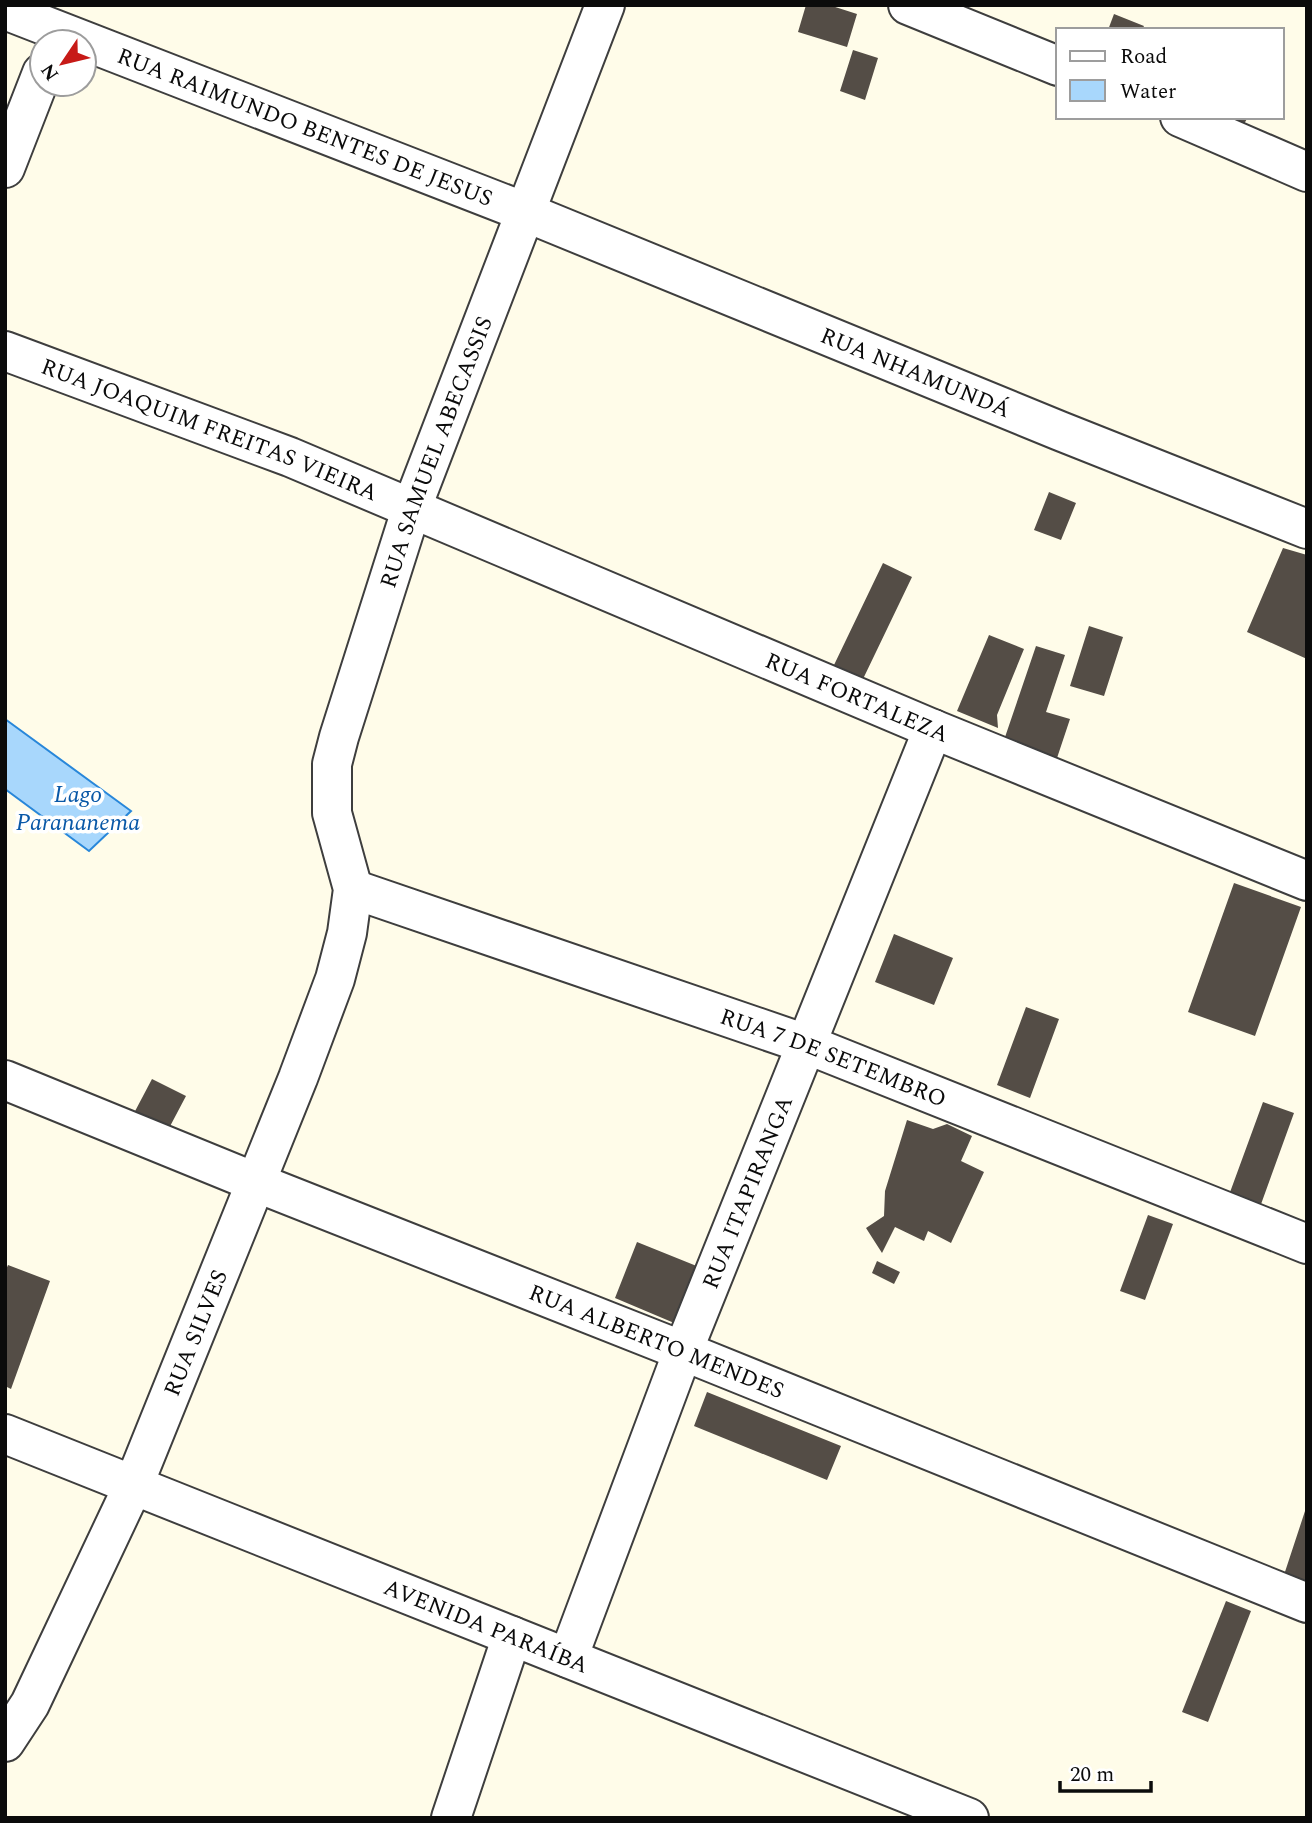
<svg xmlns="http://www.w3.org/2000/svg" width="1312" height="1823" viewBox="0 0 1312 1823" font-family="Spectral,serif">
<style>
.water{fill:#a8d7fc;stroke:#2887da;stroke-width:2}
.building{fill:#544d46}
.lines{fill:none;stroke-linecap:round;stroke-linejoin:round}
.minor-casing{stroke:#3e3e3e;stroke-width:42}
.minor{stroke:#fff;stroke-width:38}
.labels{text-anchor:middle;stroke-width:7;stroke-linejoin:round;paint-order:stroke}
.street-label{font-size:23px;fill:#0b0b0b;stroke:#fff}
.water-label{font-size:24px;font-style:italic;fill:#0958a7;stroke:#fff}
</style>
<rect width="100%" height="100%" fill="#fffce9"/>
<!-- water -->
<path class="water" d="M5,719L131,811L89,851L5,789Z"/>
<!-- building -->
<path class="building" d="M806,5H829L857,14L847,47L798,32Z
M1114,14L1144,26L1142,30H1108Z
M853,50L878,58L865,100L840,91Z
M1230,117H1248L1244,124Z
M1049,492L1076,503L1061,540L1034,530Z
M1283,548L1307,555V659L1247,632Z
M883,563L912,577L863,679L834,665Z
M1089,626L1123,637L1104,696L1070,686Z
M989,635L1024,649L997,715L998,728L957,711Z
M1036,646L1065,655L1046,712L1070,719L1056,761L1003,743Z
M1234,883L1301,907L1255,1036L1188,1012Z
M894,934L953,958L934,1005L875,982Z
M1026,1007L1059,1019L1030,1098L997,1085Z
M152,1079L186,1096L167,1132L133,1115Z
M1263,1102L1294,1113L1260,1207L1229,1195Z
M907,1120L933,1129L947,1124L972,1136L961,1161L984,1172L951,1243L928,1231L924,1241L895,1227L882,1253L866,1228L884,1216L885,1191Z
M1148,1215L1173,1224L1145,1300L1120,1291Z
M637,1242L709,1271L686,1328L615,1298Z
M877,1261L900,1272L894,1284L872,1273Z
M8,1265L50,1281L11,1389L5,1386V1272Z
M707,1392L841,1446L827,1480L694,1426Z
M1306,1508H1307V1590L1282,1581Z
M1226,1601L1251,1611L1208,1722L1182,1712Z"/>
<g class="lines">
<defs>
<g id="minor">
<path d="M908,5L1058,66"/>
<path id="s1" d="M5,10L525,212L1060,431L1307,529"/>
<path d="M1180,117L1307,172"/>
<path d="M5,168L42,73"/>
<path id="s2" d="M5,351L290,457L933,729L1307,881"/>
<path id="s3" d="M353,889L806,1044L1307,1244"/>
<path id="s4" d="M5,1080L255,1182L683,1351L1307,1603"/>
<path id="s5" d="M5,1434L969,1818"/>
<path id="s6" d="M568,1658L683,1351L933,729"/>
<path id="s7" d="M5,1742L30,1704L134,1484L298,1078L335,979L347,933L353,889L332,813V764L339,737L412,507L605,5"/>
<path d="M451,1818L512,1636"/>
</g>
</defs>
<!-- minor casing -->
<use href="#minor" class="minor-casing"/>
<!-- minor -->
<use href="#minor" class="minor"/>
</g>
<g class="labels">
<!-- street labels -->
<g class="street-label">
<text dy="8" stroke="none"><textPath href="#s1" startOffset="322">RUA RAIMUNDO BENTES DE JESUS</textPath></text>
<text dy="8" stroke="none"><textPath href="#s1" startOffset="980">RUA NHAMUNDÁ</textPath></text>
<text dy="8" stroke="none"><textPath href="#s2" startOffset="219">RUA JOAQUIM FREITAS VIEIRA</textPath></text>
<text dy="8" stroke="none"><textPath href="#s7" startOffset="1381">RUA SAMUEL ABECASSIS</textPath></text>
<text dy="8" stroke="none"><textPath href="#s2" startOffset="920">RUA FORTALEZA</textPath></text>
<text dy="8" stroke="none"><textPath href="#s3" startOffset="509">RUA 7 DE SETEMBRO</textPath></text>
<text dy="8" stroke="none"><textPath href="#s6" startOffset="499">RUA ITAPIRANGA</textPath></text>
<text dy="8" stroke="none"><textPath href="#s7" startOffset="452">RUA SILVES</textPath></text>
<text dy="8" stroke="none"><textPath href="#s4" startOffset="702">RUA ALBERTO MENDES</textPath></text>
<text dy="8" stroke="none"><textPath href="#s5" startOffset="518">AVENIDA PARAÍBA</textPath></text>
</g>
<!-- water labels -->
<g class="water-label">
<text x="78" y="802">Lago<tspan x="78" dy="28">Parananema</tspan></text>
</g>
</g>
<!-- border -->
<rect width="1312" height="1823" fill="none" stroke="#0b0b0b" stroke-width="14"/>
<!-- legend -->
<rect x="1056" y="28" width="228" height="91" fill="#ffffff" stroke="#9d9d9d" stroke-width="2"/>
<rect x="1070" y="51" width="35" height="10" fill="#ffffff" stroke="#9d9d9d" stroke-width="2"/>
<text x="1120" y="63" font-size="21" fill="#0b0b0b">Road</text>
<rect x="1070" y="80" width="35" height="21" fill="#a8d7fc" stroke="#9d9d9d" stroke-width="2"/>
<text x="1120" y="98" font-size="21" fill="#0b0b0b">Water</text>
<!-- north arrow -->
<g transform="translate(63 63) rotate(235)"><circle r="33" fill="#ffffff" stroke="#9d9d9d" stroke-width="2"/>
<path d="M0-5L12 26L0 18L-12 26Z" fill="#c71a17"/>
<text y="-10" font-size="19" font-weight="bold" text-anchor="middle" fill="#0b0b0b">N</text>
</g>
<!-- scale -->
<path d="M1060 1781v10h91v-10" fill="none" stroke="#0b0b0b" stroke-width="3.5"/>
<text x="1070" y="1781" font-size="21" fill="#0b0b0b" stroke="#ffffff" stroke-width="5" paint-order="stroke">20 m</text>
</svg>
